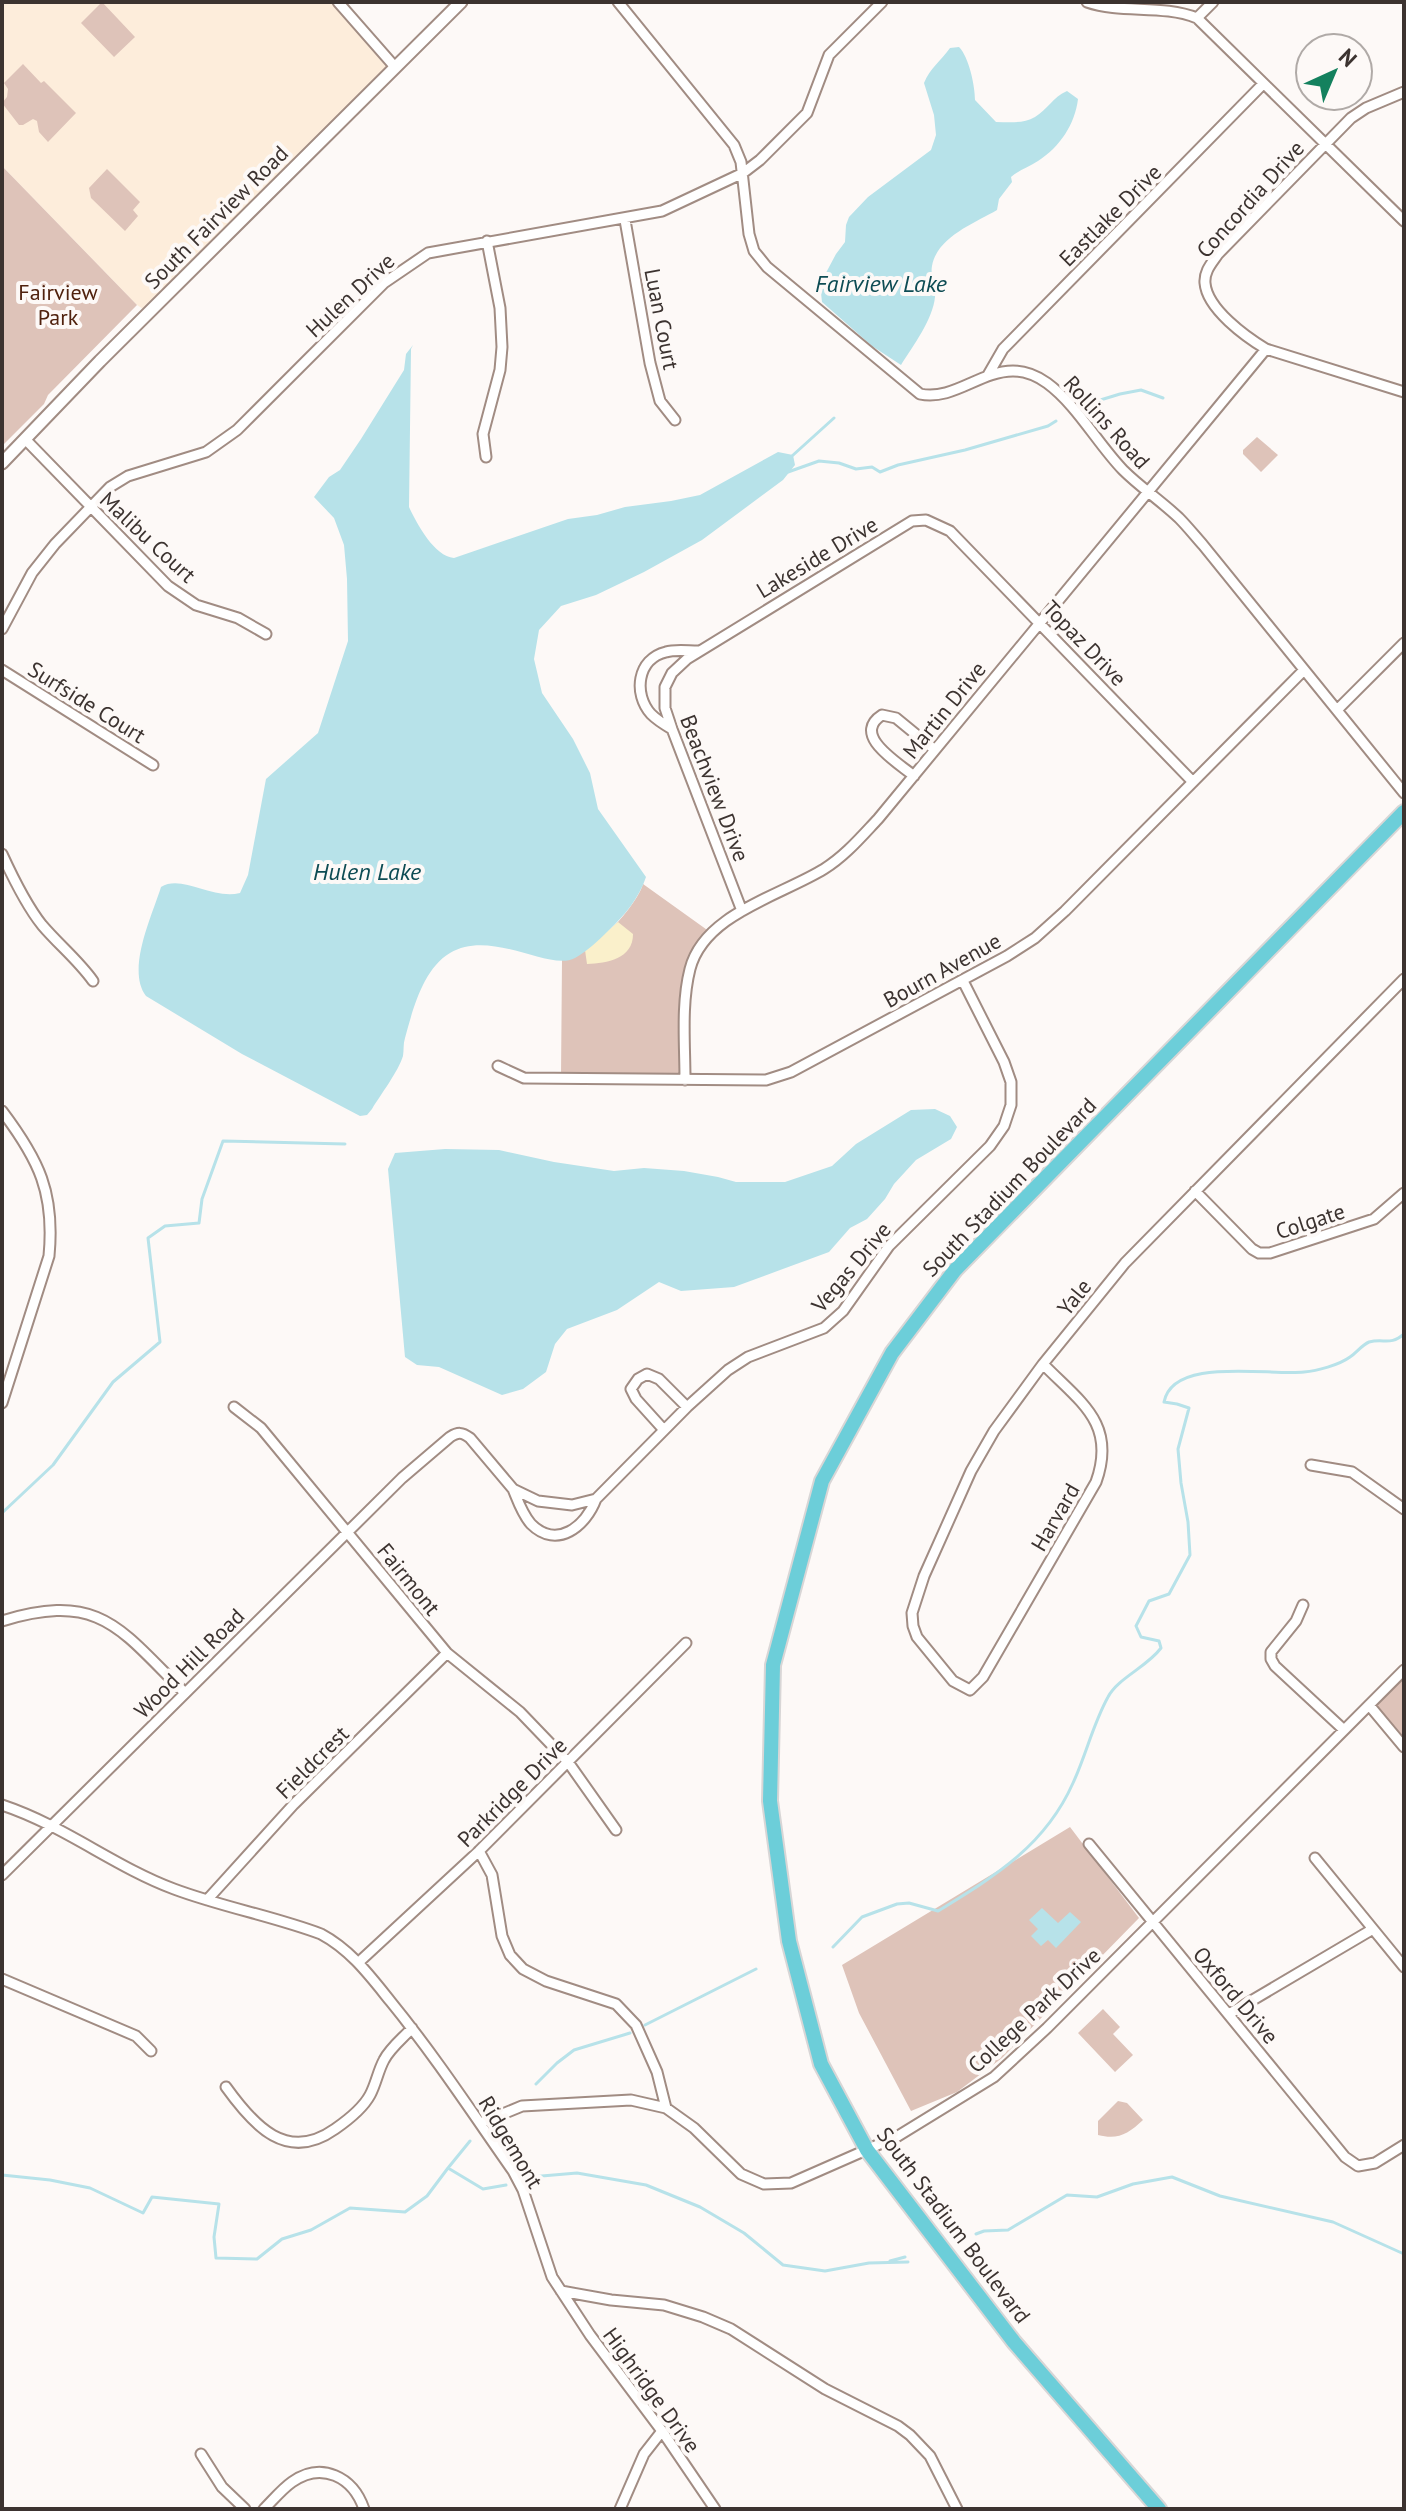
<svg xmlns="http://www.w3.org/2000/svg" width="1406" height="2511" viewBox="0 0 1406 2511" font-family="'PT Sans',sans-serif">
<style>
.education{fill:#fdeddb}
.green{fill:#dec3b9}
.sand{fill:#faf0cb}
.water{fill:#b7e2e9}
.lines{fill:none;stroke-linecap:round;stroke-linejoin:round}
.stream{stroke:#b7e2e9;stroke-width:3}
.minor-casing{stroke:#a18c83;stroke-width:13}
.tertiary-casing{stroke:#a18c83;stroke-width:15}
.primary-casing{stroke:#d8d6d6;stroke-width:18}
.minor{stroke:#fff;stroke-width:9}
.tertiary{stroke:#fff;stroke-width:11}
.primary{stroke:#6cced9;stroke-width:14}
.labels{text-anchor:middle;stroke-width:8;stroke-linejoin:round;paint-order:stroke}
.street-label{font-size:22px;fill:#3c3330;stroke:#fdf9f7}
.park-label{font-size:22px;fill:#50220e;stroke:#fdf9f7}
.water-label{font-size:24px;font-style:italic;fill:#0e4c54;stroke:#fdf9f7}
</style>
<rect width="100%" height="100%" fill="#fdf9f7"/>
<!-- education -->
<path class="education" d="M2,2H338L395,67L149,313L137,305L2,166Z"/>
<!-- green -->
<path class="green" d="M102,2L135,37L114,57L81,23Z
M23,64L41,83L44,81L76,113L48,142L39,132L37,121L33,119L23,125H19L2,103L7,97L8,89L4,83Z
M2,166L137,305L48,395L44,404L2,446Z
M107,169L140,202L133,210L138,216L125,231L91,198L89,188Z
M1257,437L1278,455L1261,472L1243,454V450Z
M643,884L710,932L689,967L684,1079L561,1077L562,960C588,959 636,908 643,884Z
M1404,1670V1747L1369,1705Z
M1070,1827L1139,1918L1002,2058L957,2092L911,2111L859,2013L842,1965Z
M1103,2009L1120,2027L1113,2034L1133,2055L1115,2072L1078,2033Z
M1118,2101L1127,2103L1143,2120C1128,2134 1118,2140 1098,2135V2121Z"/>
<!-- sand -->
<path class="sand" d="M618,922L633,934C633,959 607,963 587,964L585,950Z"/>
<!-- water -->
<path class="water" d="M959,47C969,57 975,86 975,100L996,122C1009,122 1023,124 1035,117C1047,110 1053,97 1067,91L1078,99C1075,124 1060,147 1038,161C1029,167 1019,170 1011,177L1012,182L999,199L997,210C975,223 937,237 932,266C930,276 936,287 935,297C933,319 913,346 901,365L872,346L822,302L820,284L836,254L845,242L846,225L849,217L868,197L931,150L936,135L934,115L924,83C930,68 941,61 950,48Z
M413,345L411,349L409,507C417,524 434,556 454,558L568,519L597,515L625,507L671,501L700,495L778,452L793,455L795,465L783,480L702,540L644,572L596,595L561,606L539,630L534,659L542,693L573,739L590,773L598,809L646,877C639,898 625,915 608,931C599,940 586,952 575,958C549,972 491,928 450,953C423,969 413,1009 405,1038C403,1044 404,1050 403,1056C398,1072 381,1094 372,1109L367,1115L360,1116L242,1054L146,996C126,970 152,916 161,887C182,874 212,900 240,893L248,875L266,779L318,733L348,641L347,579L344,545L334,518L314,497L329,477L340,470L361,439L404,370L406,354Z
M935,1109L950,1116L957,1127L951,1139L916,1160L894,1184L885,1199L867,1219L850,1228L829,1252L734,1287L681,1291L659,1282L617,1310L567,1329L555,1344L546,1372L523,1389L502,1395L439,1367L417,1365L405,1357L388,1169L395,1153L445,1149L499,1150L554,1162L614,1171L644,1168L684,1171L718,1177L736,1182H785L832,1166L856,1144L911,1110Z
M1042,1908L1058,1923L1070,1912L1081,1922L1056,1948L1048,1940L1041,1946L1031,1936L1038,1929L1029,1920Z"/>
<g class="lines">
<!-- stream -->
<path class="stream" d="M1084,405L1120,394L1141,390L1163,398
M792,456L834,418
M788,472L819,461L839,463L856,469L872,467L880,472L898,465L965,450L1048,426L1056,421
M2,1513L53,1465L113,1382L160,1342L148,1238L165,1226L199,1223L202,1199L223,1141L345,1144
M833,1947L862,1917L897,1904L909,1903L938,1911C995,1876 1045,1846 1073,1783C1086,1755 1093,1724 1108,1697C1118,1678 1147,1667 1161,1648L1159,1641L1141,1637L1136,1626L1149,1601L1169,1594L1190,1555L1188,1522L1181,1483L1178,1449L1189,1408L1177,1404L1164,1402C1173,1356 1268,1376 1304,1372C1317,1371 1339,1365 1350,1357C1356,1353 1362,1345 1369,1342C1384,1338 1390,1346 1404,1334
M645,2025L756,1969
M536,2084L557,2063L574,2050L630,2033
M448,2168L470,2141
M2,2175L50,2180L90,2188L143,2213L152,2197L219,2204L214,2237L216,2258L257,2259L282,2239L311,2230L350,2208L405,2212L427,2196L448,2168L483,2189L506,2185
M530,2177L577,2173L646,2185L700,2207L744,2233L783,2265L825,2271L869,2263L908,2262
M976,2234L984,2231L1008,2230L1067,2195L1097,2197L1133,2184L1172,2177L1220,2196L1333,2222L1404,2254
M890,2261L905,2257"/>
<defs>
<path id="minor" d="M338,2L395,67
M618,2L734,145L741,162L749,234L754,251L767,267L920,394C953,401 980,371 1013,371C1025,371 1037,376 1047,383C1077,405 1097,443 1123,470C1140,487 1161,501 1179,518C1187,526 1195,536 1203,545L1404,793
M1087,2C1122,14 1162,4 1197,18L1404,221
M1197,18L1213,2
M1404,92L1366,108L1351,118L1218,254C1212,263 1204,271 1205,283C1207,309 1246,337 1266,349L1404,392
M625,220L650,363L660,401L675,420
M988,375L1003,349L1263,84
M25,439L168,586L196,605L238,618L266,634
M486,457L483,434L500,370L502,347L500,308L487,241
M2,629L32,573L55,544L110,487L128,476L206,452L237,430L384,283L428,253L662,211L743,173L760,160L807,113L829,55L882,2
M2,670L153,765
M1337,710L1404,643
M672,729C665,725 657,720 651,714C633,694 637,659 666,652C675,649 688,651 698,651
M914,776C897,762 851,735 882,715L896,718L935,750
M2,854C13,878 26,905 42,925C59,945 78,960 93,981
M742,911L672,729L665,708V687L672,673L687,659L912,521L926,520L950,531L1193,782
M498,1066L524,1078L766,1080L791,1072L1007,956L1035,938L1065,911L1304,670
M685,1080C685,1044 681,1004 690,969C704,914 780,896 824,869C845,856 861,837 878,819L1266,349
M2,1111C39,1160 55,1193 49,1256L2,1403
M1195,1191L1252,1249L1259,1253H1270L1374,1219L1404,1193
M1043,1364C1080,1402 1117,1423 1096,1482L983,1677L970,1690L953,1681L917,1637L913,1626L912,1613L924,1576L971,1471L994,1431L1043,1364L1125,1263L1404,979
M234,1407L261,1428L447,1653L520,1712L568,1762L616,1830
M664,1430L636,1399L631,1389L638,1379L647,1374L659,1379L687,1407
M1311,1465L1352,1472L1404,1509
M513,1489C518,1501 522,1514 531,1524C557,1550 586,1526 596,1499
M1303,1605L1296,1621L1271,1652V1659L1275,1666L1344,1730
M2,1621C100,1591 120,1629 184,1692
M1369,1705L1404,1747
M2,1805C65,1826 113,1866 174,1889C222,1907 273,1916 321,1934C351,1950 370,1976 391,2002C435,2056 473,2114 513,2171L523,2190L552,2277L590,2335L662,2431L715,2509
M1089,1844L1345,2157L1358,2166L1375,2163L1404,2145
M479,1851L492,1875L502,1936L510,1955L523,1969L546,1981L616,2004L636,2025L657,2072L666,2108
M1315,1858L1404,1967
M2,1875L402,1478L450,1437C458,1432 462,1432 470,1438L513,1489L538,1501L572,1505L596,1499L687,1407L728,1370L748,1357L824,1328L843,1311L889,1246L990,1146L1004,1126L1011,1105V1082L1004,1062L963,981
M207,1900L294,1804L447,1653
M359,1962L479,1851L686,1643
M2,1979L136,2036L151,2051
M1229,2014L1373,1929
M226,2087C254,2126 287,2163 335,2129C348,2120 363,2108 370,2095C376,2084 378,2071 384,2060C390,2048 403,2038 412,2028
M481,2123L522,2106L631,2100L666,2108L694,2128L741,2174L764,2184L791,2183L898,2136L994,2077L1047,2028L1404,1670
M561,2291L611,2300L664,2305L703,2317L731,2329L825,2389L898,2426L910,2435L930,2456L957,2509
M201,2454L222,2487L245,2509
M264,2509C273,2500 282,2489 292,2482C322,2461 353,2477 364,2509
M620,2509L644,2454L662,2431"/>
<path id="tertiary" d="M2,463L100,361L461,2"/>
<path id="primary" d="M1159,2509L1014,2342L867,2150L821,2064L789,1941L770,1801L773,1665L822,1481L892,1353L955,1270L1404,812"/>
</defs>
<!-- minor casing -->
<use href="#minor" class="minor-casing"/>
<!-- tertiary casing -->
<use href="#tertiary" class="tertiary-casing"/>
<!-- primary casing -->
<use href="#primary" class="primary-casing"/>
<!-- minor -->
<use href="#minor" class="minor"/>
<!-- tertiary -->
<use href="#tertiary" class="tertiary"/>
<!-- primary -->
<use href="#primary" class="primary"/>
</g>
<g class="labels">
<!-- street labels -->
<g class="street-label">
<text transform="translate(1250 199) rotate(-48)" y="8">Concordia Drive</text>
<text transform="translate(1110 215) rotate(-45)" y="8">Eastlake Drive</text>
<text transform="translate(216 217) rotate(-45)" y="8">South Fairview Road</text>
<text transform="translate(350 295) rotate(-43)" y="8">Hulen Drive</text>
<text transform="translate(662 319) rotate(79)" y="8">Luan Court</text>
<text transform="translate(1107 422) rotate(48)" y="8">Rollins Road</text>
<text transform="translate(148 537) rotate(43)" y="8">Malibu Court</text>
<text transform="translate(817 557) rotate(-31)" y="8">Lakeside Drive</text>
<text transform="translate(1085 643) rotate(46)" y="8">Topaz Drive</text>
<text transform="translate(87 702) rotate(32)" y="8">Surfside Court</text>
<text transform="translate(944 710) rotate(-51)" y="8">Martin Drive</text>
<text transform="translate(715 788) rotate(69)" y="8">Beachview Drive</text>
<text transform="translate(942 970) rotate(-29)" y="8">Bourn Avenue</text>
<text transform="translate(1009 1187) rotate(-46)" y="8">South Stadium Boulevard</text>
<text transform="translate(1310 1221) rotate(-18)" y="8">Colgate</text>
<text transform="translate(851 1267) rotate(-50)" y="8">Vegas Drive</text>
<text transform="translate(1074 1297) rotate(-51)" y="8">Yale</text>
<text transform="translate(1055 1517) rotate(-60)" y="8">Harvard</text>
<text transform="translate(409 1579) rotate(51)" y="8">Fairmont</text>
<text transform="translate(189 1663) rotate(-45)" y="8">Wood Hill Road</text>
<text transform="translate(312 1762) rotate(-45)" y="8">Fieldcrest</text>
<text transform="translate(512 1792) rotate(-45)" y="8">Parkridge Drive</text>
<text transform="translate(1236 1995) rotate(50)" y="8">Oxford Drive</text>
<text transform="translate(1034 2010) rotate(-43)" y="8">College Park Drive</text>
<text transform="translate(511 2142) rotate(59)" y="8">Ridgemont</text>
<text transform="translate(954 2225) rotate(53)" y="8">South Stadium Boulevard</text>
<text transform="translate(652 2390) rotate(54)" y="8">Highridge Drive</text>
</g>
<!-- park labels -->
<g class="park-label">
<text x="58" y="300">Fairview<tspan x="58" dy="25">Park</tspan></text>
</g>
<!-- water labels -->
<g class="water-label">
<text x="881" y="292">Fairview Lake</text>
<text x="367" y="880">Hulen Lake</text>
</g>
</g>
<!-- border -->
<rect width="1406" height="2511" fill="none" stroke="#3c3330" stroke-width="8"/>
<!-- north arrow -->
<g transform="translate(1334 72) rotate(44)"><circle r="38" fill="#fdf9f7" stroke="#b0aaa7" stroke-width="2"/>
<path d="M0-6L14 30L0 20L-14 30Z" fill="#14815e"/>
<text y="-12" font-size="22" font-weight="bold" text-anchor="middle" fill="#3c3330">N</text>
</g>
</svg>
